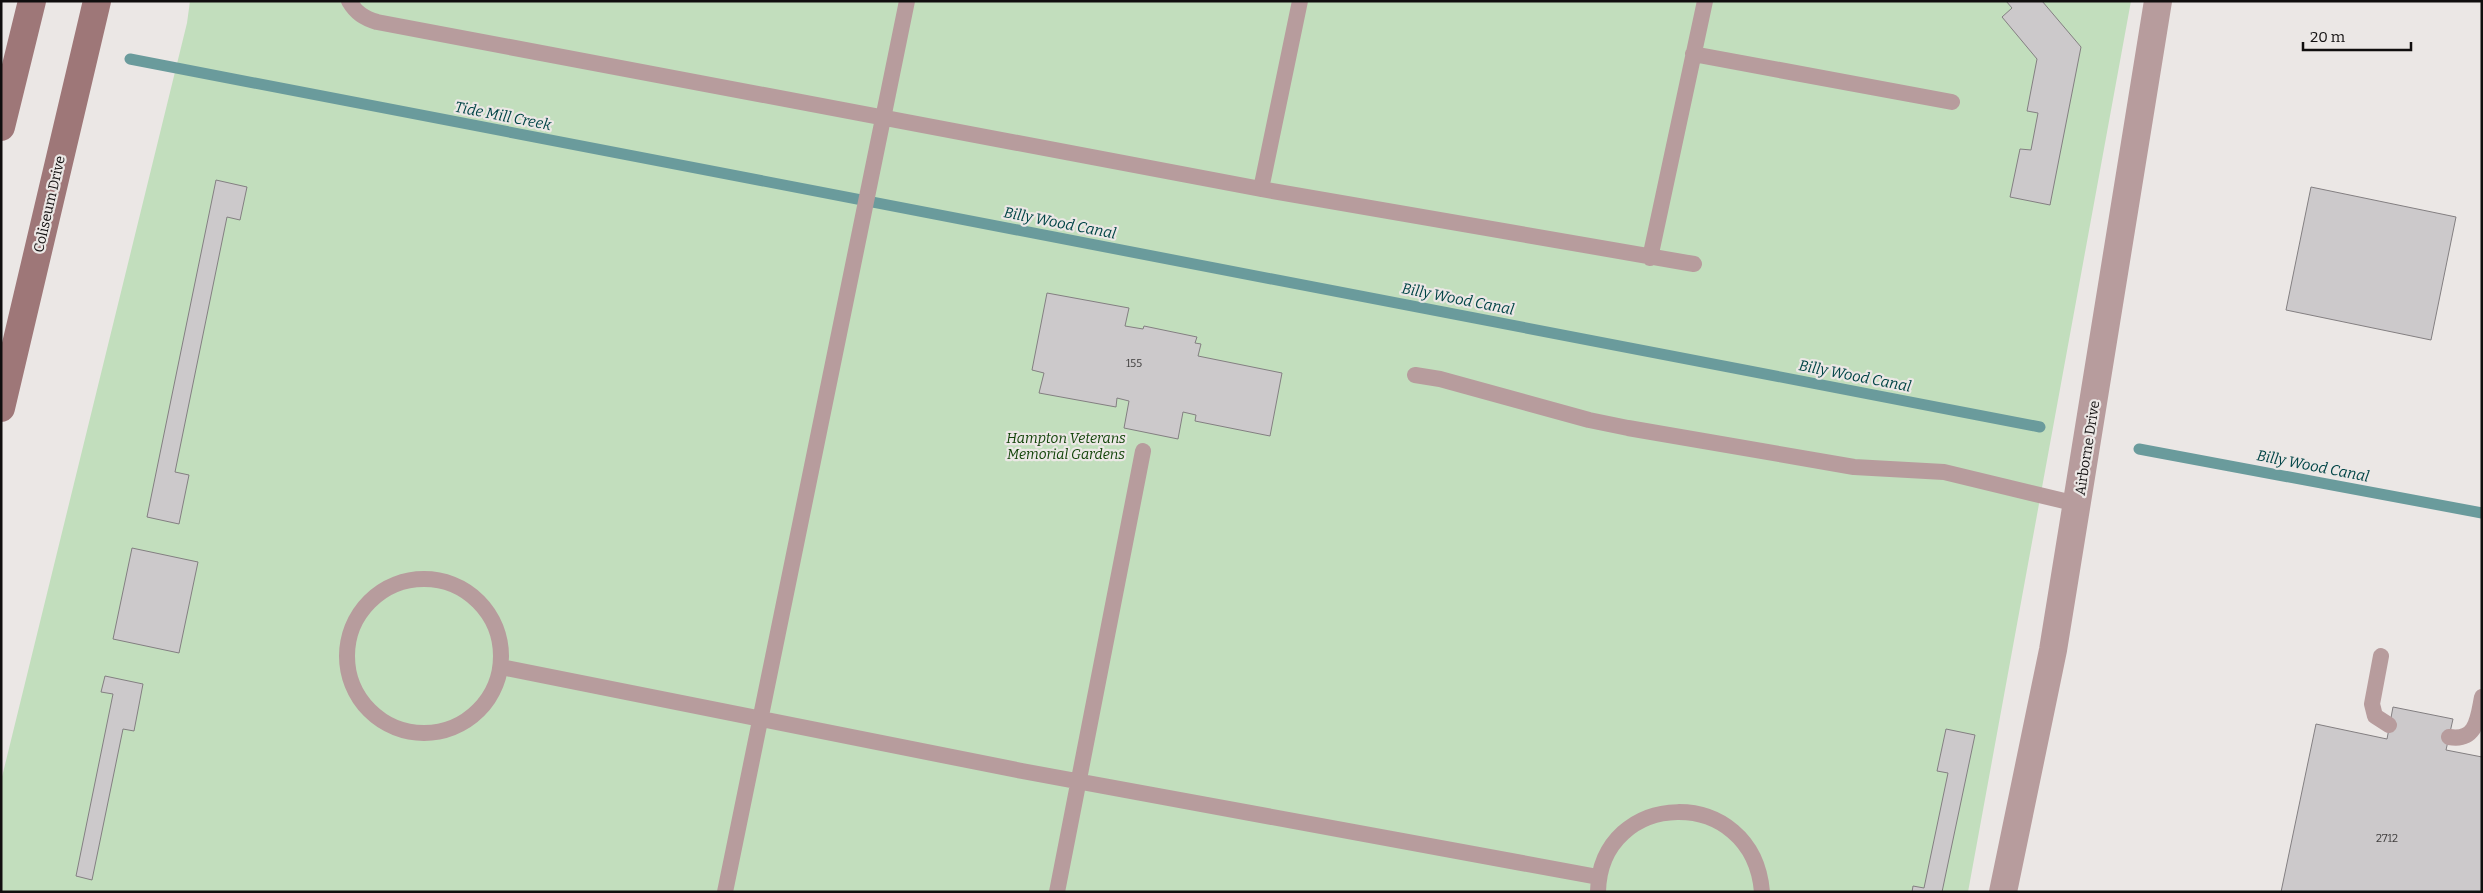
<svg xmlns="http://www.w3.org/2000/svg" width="2483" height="893" viewBox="0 0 2483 893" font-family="Bitter,serif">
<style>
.green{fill:#c2debd}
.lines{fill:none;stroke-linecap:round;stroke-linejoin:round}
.stream{stroke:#6a9b9c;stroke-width:11}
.building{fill:#ccc9cb;stroke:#837f81}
.lane{stroke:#b79c9d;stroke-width:16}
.street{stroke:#b79c9d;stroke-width:28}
.secondary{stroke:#9e7778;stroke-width:28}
.labels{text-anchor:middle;stroke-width:4.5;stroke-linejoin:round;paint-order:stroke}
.number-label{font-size:11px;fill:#3f3d3d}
.street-label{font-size:14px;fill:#100e0e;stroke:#ebe7e5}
.park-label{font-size:14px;font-style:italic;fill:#114308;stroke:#ebe7e5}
.water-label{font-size:15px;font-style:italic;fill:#004446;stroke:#ebe7e5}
</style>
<rect width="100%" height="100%" fill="#ebe7e5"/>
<!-- green -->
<path class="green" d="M190,1H2131L1968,892H1V781L187,23Z"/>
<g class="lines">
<!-- stream -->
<path class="stream" d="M130,59L2040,427
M2139,449L2482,513"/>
</g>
<!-- building -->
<path class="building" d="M2006,1H2042L2081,47L2050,205L2010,197L2020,149L2031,150L2038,113L2027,111L2037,59L2002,17L2012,8Z
M216,180L247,187L240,220L227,217L175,472L189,475L179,524L147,517Z
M2311,187L2456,217L2431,340L2286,310Z
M1047,293L1129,308L1125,326L1143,329L1144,326L1197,337L1195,343L1201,344L1198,356L1282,373L1270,436L1195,421L1196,415L1183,412L1178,439L1124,428L1129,401L1117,398L1116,407L1039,393L1044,373L1032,370Z
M132,548L198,562L179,653L113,639Z
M105,676L143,684L134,731L123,729L92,880L76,876L113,694L101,692Z
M2393,707L2453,719L2446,750L2482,757V892H2281L2316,724L2387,739Z
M1946,729L1975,735L1942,892H1912L1913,886L1924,888L1948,773L1937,771Z"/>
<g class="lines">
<!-- lane -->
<path class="lane" d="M349,1C356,13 364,18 377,22L1261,189L1694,264
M1693,54L1952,102
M1261,189L1300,1
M1650,258L1705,1
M1415,375L1440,379L1589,420L1628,428L1854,467L1944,472L2077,504
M347 656a77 77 0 1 1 154 0a77 77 0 1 1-154 0Z
M2381,656L2372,704L2375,716L2389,725
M501,667L1022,771L1598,877
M2449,737C2477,742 2478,717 2482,697
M725,892L907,1
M1057,892L1143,451
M1598,892C1600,788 1753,783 1762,892"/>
<!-- street -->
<path class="street" d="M2003,892L2053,650L2158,1"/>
<!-- secondary -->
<path class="secondary" d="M1,127L32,1
M1,408L97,1"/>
</g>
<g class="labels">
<!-- number labels -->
<g class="number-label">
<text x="1134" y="367">155</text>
<text x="2387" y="842">2712</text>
</g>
<!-- street labels -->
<g class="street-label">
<text transform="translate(49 204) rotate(-77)" y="5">Coliseum Drive</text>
<text transform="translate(2087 448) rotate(-81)" y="5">Airborne Drive</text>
</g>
<!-- park labels -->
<g class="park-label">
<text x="1066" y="443">Hampton Veterans<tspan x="1066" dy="16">Memorial Gardens</tspan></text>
</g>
<!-- water labels -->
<g class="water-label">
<text transform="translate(503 116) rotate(11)" y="5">Tide Mill Creek</text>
<text transform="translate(1060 223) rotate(11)" y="5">Billy Wood Canal</text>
<text transform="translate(1458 299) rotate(11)" y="5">Billy Wood Canal</text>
<text transform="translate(1855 376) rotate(11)" y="5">Billy Wood Canal</text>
<text transform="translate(2313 466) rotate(11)" y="5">Billy Wood Canal</text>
</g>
</g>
<!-- border -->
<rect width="2483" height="893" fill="none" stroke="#100e0e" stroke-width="5"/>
<!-- scale -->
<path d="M2303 42v8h108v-8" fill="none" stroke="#100e0e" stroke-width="2.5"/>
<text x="2310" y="42" font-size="15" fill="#100e0e" stroke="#ebe7e5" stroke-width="4" paint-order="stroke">20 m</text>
</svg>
